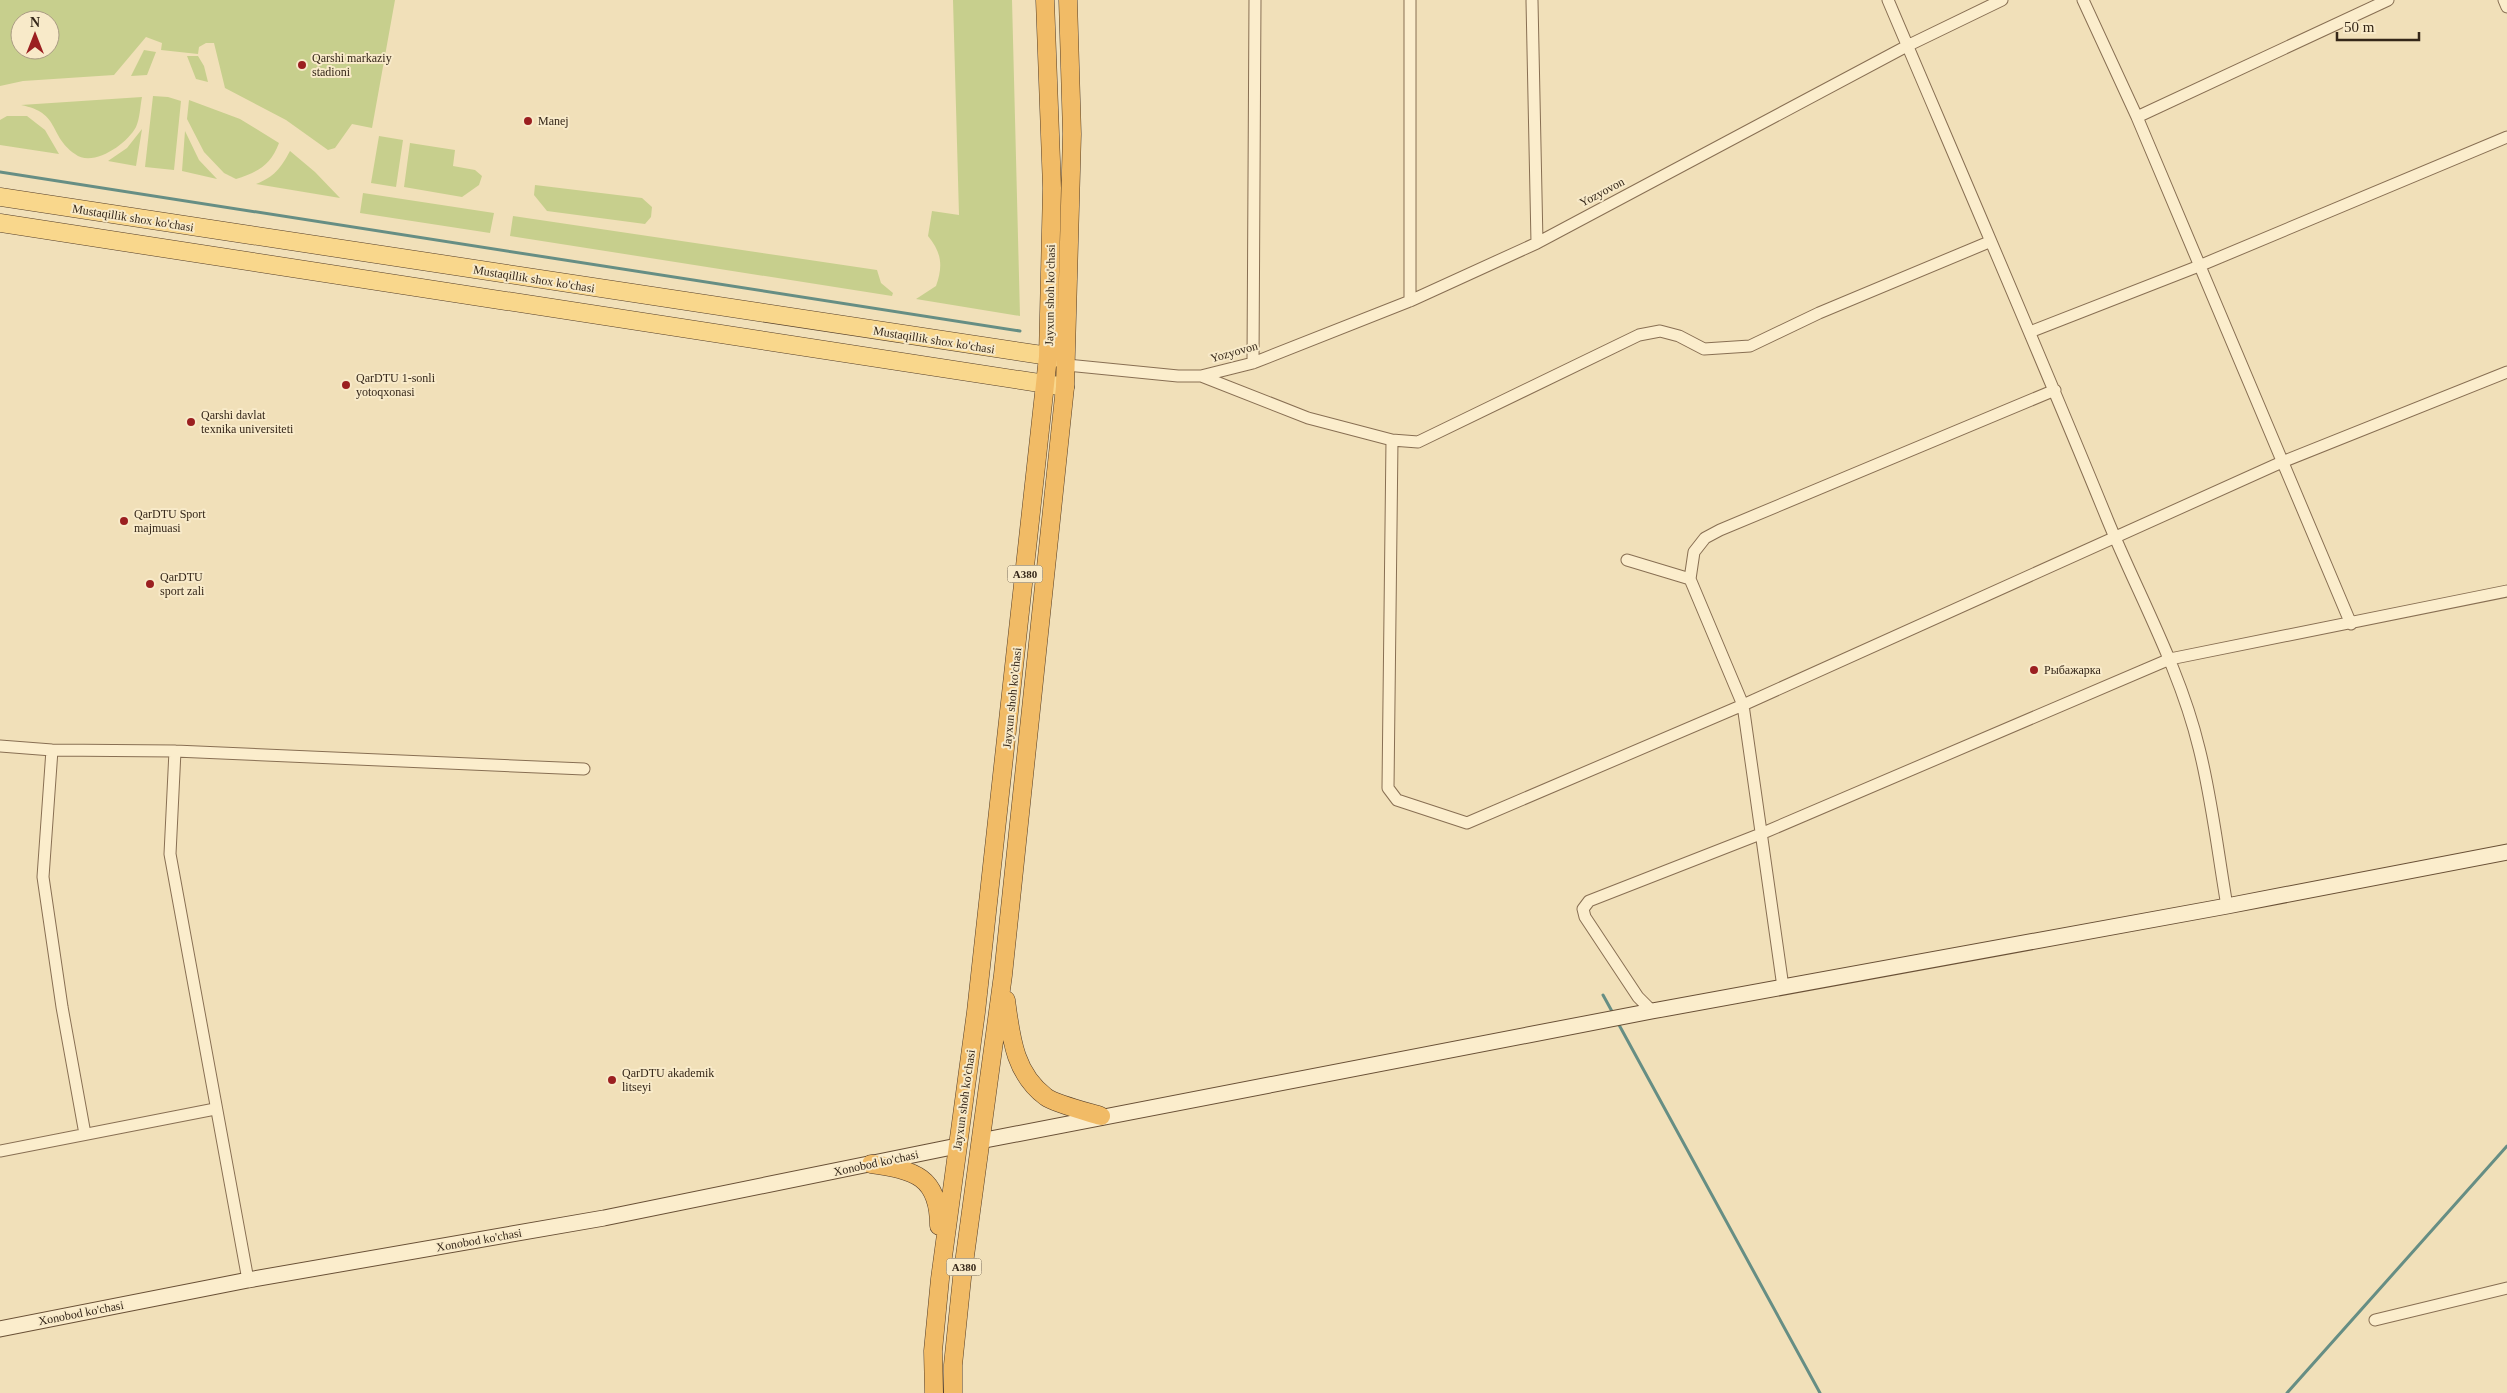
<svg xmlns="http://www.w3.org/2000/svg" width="2507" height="1393" viewBox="0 0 2507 1393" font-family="'Times New Roman',serif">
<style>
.green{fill:#c7cf8d;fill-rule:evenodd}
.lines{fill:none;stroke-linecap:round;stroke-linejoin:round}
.stream{stroke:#668e84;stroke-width:3}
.minor-casing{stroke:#886f53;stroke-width:13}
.secondary-casing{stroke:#695036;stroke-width:17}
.primary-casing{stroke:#543d28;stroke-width:19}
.trunk-casing{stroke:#543d28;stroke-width:19}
.minor{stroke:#fbedcc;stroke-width:11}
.secondary{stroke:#fbedcc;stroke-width:15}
.primary{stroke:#f9d78c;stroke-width:18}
.trunk{stroke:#f1bb66;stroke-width:18}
.poi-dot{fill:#9b1f20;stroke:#f8eac9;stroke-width:2}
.labels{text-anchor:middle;stroke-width:4;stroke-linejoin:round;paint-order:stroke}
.shield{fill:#f8eac9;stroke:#70624e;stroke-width:1}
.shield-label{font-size:11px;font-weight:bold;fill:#352719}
.poi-label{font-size:12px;fill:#352719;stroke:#f8eac9;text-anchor:start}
.street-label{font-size:12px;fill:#352719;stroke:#f8eac9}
</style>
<rect width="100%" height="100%" fill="#f1e0b9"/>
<!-- green -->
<path class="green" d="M0,0H395L372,128L352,124L335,148L328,150L286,120L225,88L214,43H206L199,47L198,54L161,50L162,43L146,37L114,75L23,81L0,86ZM20,20H50V50H20Z
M953,0H1012L1020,316L916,299L936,286C943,266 942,253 928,236L932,211L959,215Z
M144,50L156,52L147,75L131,76Z
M187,56H198L204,66L208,82L196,79Z
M153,96L168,97L181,101L174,170L145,167Z
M142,97C140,107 140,118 136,127C127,144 93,168 75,154C48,135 61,113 21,105Z
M189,100L240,119L279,143C271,165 258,172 236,179L224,173L204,152L187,119Z
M7,116H27L45,130L59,154L0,145V120Z
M142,129L136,166L108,161L127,148Z
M185,131L199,160L217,179L182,171Z
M379,136L403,140L396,187L371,183Z
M410,143L455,150L453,166L475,170L482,176L479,185L462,197L404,187Z
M290,151L315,172L340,198L256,184C274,177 281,168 290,151Z
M535,185L642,198L652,207L651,217L645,224L547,211L534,195Z
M363,193L494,213L490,233L360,213Z
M513,216L877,270L881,283L893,293L892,296L510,236Z"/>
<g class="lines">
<!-- stream -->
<path class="stream" d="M0,172L1020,331
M1603,995L1614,1015
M1618,1023L1820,1393
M2287,1393L2507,1146"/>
<defs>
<path id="minor" d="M1410,0V301
M1888,0C1962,174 2037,347 2108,521C2139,596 2180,669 2199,748C2212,799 2218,854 2227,906
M2083,0L2137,117L2351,624
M2504,0L2507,7
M1532,1L1537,243
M2137,117L2388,0
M2030,332L2199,266L2507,137
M1253,363L1255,0
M1067,365L1178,376H1201L1308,418L1392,440L1418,442L1639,335L1660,331L1679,336L1704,349L1750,346L1819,313L1989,242
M1201,376L1253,363L1410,301L1537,243L1907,46L2002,0
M1392,440L1388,788L1397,800L1467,823L1743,705L2282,462L2507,372
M1627,560L1690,579
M0,746L52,750L175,751L584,769
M52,750L43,877L62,1007L85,1134
M175,751L170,854L248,1280
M1783,987L1743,705L1690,579L1694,552L1705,538L1720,530L2055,390
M1652,1011L1638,997L1585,917L1583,909L1589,901L1763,833L2170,659L2507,591
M0,1151L215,1109
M2375,1320L2507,1288"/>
<path id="secondary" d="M980,1141L1652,1011L2227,906L2507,852
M0,1329L248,1280L604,1218L957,1146"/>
<path id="primary" d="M0,197L1062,358
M0,223L1065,387"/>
<path id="trunk" d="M1006,1000C1011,1037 1014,1073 1046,1097C1056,1104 1088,1112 1101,1116
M871,1164C914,1170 939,1176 939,1226
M934,1393L933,1351L940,1279L976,1012L1048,357L1052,188L1045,0
M953,1393V1365L962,1278L1003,975L1065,387L1072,134L1068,0"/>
</defs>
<!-- minor casing -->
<use href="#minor" class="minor-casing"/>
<!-- secondary casing -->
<use href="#secondary" class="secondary-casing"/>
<!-- primary casing -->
<use href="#primary" class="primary-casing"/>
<!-- trunk casing -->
<use href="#trunk" class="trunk-casing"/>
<!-- minor -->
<use href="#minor" class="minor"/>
<!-- secondary -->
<use href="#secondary" class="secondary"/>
<!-- primary -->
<use href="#primary" class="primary"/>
<!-- trunk -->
<use href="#trunk" class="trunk"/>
</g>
<!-- markers -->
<g class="poi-dot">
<circle cx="302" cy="65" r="5"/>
<circle cx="528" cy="121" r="5"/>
<circle cx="346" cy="385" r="5"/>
<circle cx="191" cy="422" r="5"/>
<circle cx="124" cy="521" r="5"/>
<circle cx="150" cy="584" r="5"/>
<circle cx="2034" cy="670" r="5"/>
<circle cx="612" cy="1080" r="5"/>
</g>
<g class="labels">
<!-- shield labels -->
<g class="shield">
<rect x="1007.5" y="565.5" width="35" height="17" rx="4"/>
<rect x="946.5" y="1258.5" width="35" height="17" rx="4"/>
</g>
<g class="shield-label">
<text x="1025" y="578">A380</text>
<text x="964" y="1271">A380</text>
</g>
<!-- poi labels -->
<g class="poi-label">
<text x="312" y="62">Qarshi markaziy<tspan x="312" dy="14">stadioni</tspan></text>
<text x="538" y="125">Manej</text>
<text x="356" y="382">QarDTU 1-sonli<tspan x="356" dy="14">yotoqxonasi</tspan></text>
<text x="201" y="419">Qarshi davlat<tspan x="201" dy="14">texnika universiteti</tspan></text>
<text x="134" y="518">QarDTU Sport<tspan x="134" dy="14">majmuasi</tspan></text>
<text x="160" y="581">QarDTU<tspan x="160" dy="14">sport zali</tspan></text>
<text x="2044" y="674">Рыбажарка</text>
<text x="622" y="1077">QarDTU akademik<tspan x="622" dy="14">litseyi</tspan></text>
</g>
<!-- street labels -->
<g class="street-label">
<text transform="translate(1602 192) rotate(-28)" y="4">Yozyovon</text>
<text transform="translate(133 218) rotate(9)" y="4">Mustaqillik shox ko'chasi</text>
<text transform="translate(534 279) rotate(9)" y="4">Mustaqillik shox ko'chasi</text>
<text transform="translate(1050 295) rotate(-89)" y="4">Jayxun shoh ko'chasi</text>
<text transform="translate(934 340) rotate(9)" y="4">Mustaqillik shox ko'chasi</text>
<text transform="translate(1234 352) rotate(-16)" y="4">Yozyovon</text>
<text transform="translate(1012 698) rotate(-84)" y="4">Jayxun shoh ko'chasi</text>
<text transform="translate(964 1100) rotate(-82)" y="4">Jayxun shoh ko'chasi</text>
<text transform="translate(876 1163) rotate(-12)" y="4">Xonobod ko'chasi</text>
<text transform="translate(479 1240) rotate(-10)" y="4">Xonobod ko'chasi</text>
<text transform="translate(81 1313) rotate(-11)" y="4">Xonobod ko'chasi</text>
</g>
</g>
<!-- north arrow -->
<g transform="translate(35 35)"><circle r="24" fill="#f8eac9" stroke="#aa9c83"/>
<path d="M0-4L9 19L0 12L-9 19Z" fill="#9b1f20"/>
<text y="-8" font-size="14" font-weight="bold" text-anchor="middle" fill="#352719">N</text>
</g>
<!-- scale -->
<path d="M2337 32v8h82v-8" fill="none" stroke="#352719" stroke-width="2.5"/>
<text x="2344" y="32" font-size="15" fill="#352719" stroke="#f8eac9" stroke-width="4" paint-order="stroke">50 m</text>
</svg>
